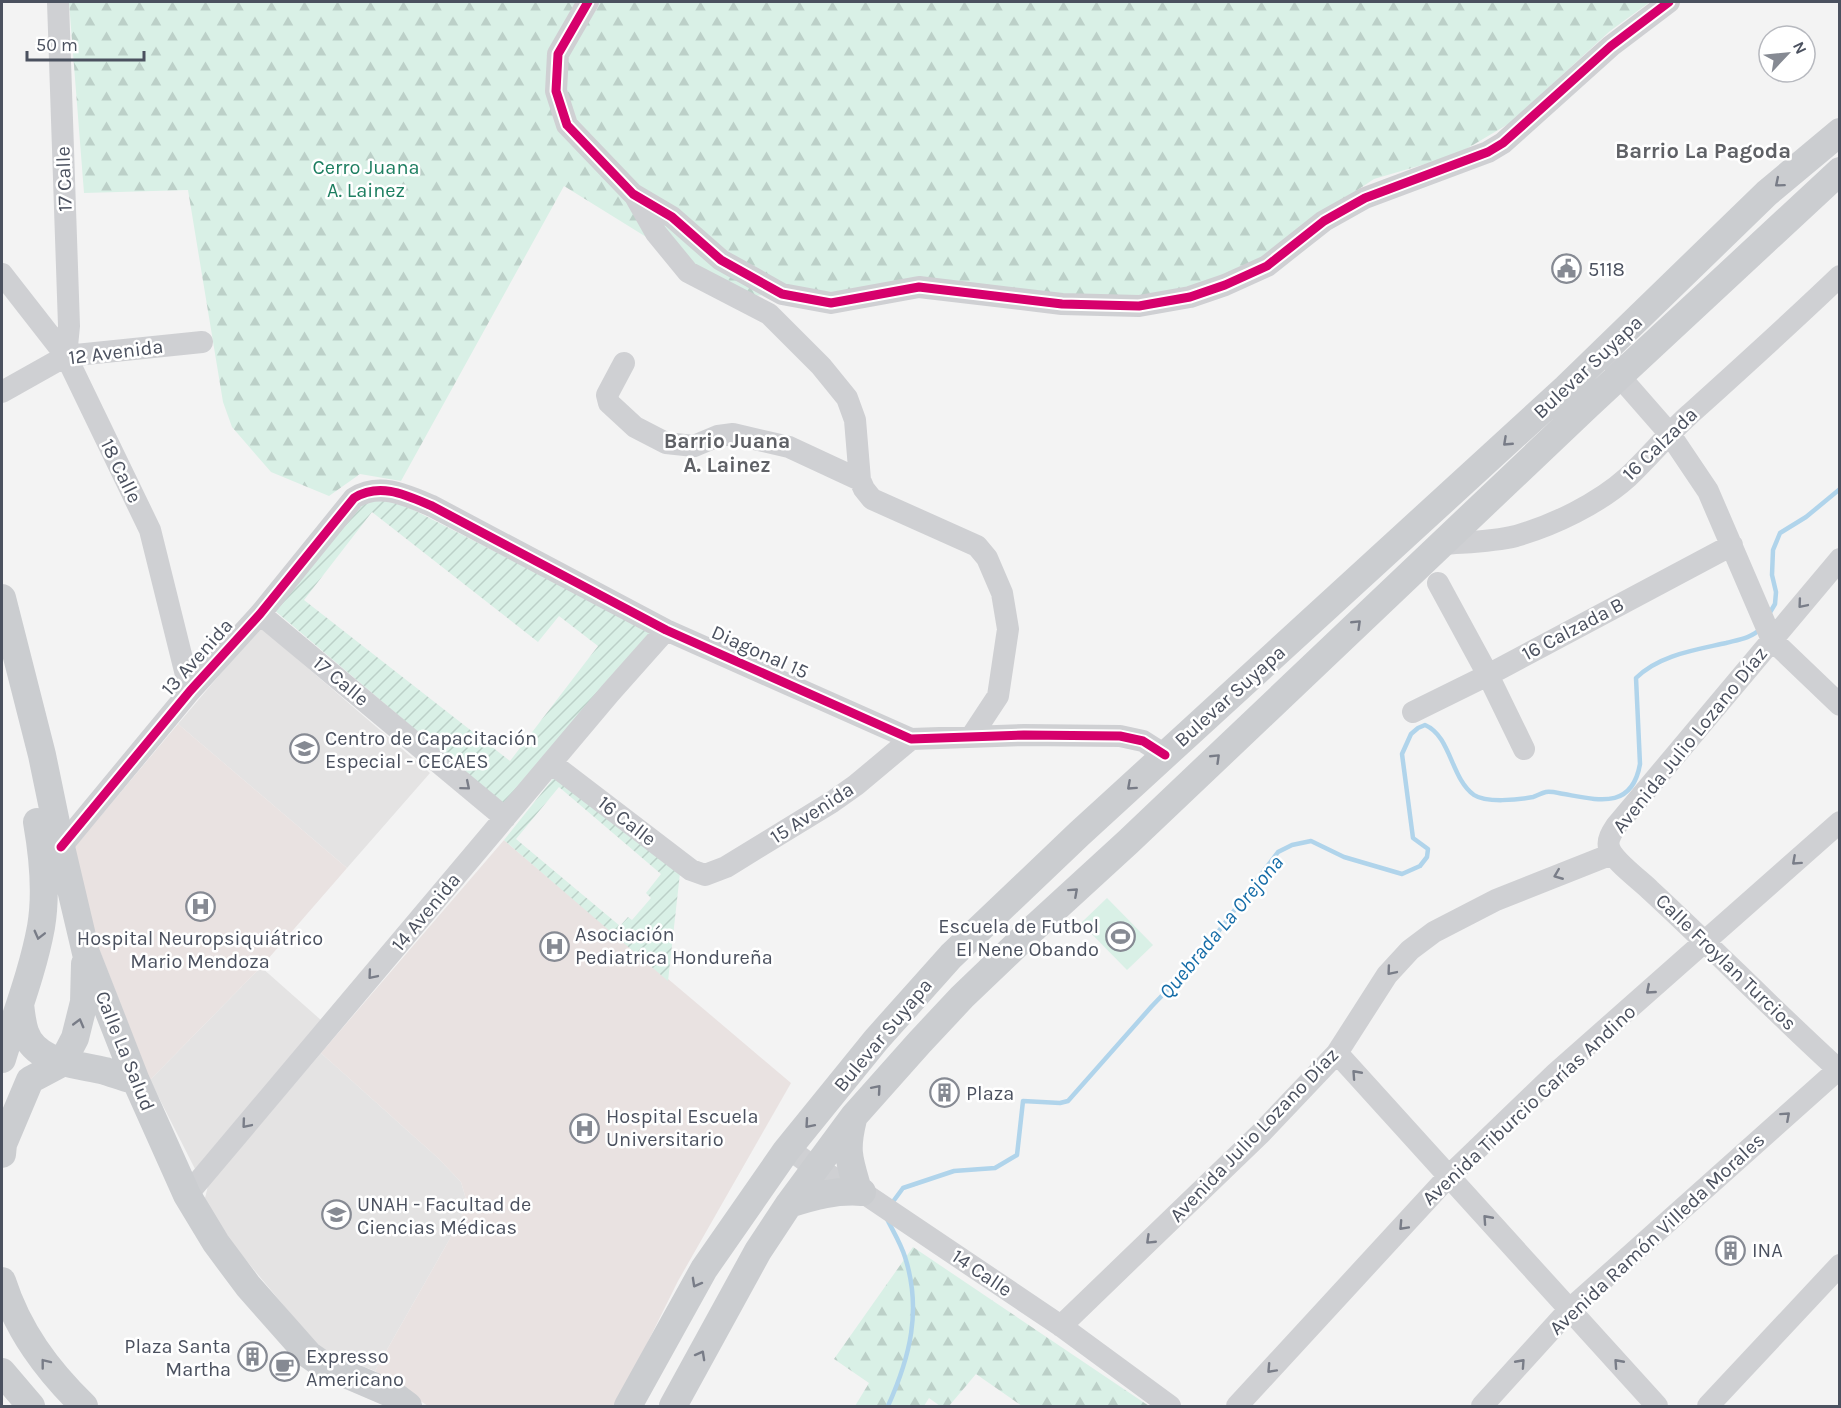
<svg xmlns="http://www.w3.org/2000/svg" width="1841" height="1408" font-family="Karla,sans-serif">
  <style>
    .education { fill: #e4e3e3 }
    .medical { fill: #e9e2e1 }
    .forest { fill: url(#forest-firs) }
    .park { fill: #d9f0e6 }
    .garden { fill: url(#garden-furrows); fill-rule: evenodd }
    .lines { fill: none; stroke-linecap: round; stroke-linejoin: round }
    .stream { stroke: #b0d4eb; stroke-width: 4.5 }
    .minor { stroke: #cfd0d3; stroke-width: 22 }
    .major { stroke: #cbcdd0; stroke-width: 28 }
    .cycleway-casing { stroke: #fff; stroke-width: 13 }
    .cycleway { stroke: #d6006c; stroke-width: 9 }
    .oneway { stroke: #787c87 }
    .oneway2 { stroke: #797d88 }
    .labels { text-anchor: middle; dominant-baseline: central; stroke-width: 5; stroke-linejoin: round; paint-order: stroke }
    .park-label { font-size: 20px; fill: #1d7e60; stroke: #fff }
    .street-label { font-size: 20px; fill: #4b515f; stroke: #fff }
    .poi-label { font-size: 20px; fill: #4b515f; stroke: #fff; text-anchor: start }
    .neighbourhood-label { font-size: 21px; font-weight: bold; fill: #5f6166; stroke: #fff }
    .water-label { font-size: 21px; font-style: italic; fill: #156ca7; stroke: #fff }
    .quarter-label { font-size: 22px; font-weight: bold; fill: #5f6166; stroke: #fff }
  </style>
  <defs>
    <pattern id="forest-firs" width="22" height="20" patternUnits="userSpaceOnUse" patternTransform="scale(1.5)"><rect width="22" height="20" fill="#d9f0e6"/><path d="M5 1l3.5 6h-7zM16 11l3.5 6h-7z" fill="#bcd0c8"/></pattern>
    <pattern id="garden-furrows" width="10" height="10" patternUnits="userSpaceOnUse" patternTransform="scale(1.5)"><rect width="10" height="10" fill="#d9f0e6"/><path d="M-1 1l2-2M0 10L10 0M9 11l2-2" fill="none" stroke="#bcd0c8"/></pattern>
  </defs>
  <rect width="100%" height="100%" fill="#f3f3f3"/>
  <path class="education" d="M 260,627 L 430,773 L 347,868 L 178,724 Z
    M 261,967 L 322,1021 L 195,1169 L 150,1080 Z
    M 321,1053 L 438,1158 L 461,1182 L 466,1199 L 461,1219 L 375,1371 L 320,1349 L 215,1223 L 205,1198 L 208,1186 Z"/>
  <path class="medical" d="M 178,724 L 347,868 L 261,967 L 150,1080 L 98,946 L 73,849 Z
    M 504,840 L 791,1083 L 678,1281 L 616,1406 L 428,1406 L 375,1371 L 461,1219 L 466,1199 L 461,1182 L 438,1158 L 321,1053 Z"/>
  <path class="forest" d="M 69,2 L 1650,2 L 1610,31 L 1510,123 L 1456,155 L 1374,179 L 1323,213 L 1278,248 L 1244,268 L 1195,286 L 1115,300 L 803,291 L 743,297 L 564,186 L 401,481 L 360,474 L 329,496 L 271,472 L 232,427 L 223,402 L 188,190 L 84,193 Z
    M 913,1247 L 1149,1406 L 1022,1406 L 976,1374 L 949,1406 L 940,1406 L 929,1398 L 924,1406 L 855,1406 L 869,1383 L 834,1359 Z"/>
  <path class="park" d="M 1107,898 L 1153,945 L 1127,970 L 1081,923 Z"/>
  <path class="garden" d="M 371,500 L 398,502 L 652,632 L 503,804 L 273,609 L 360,505 ZM 372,512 L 538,642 L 559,616 L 598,646 L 510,761 L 304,600 Z
    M 556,775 L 680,873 L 668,981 L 504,840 ZM 559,787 L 661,874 L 646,893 L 651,898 L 632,920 L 628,917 L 620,926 L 516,839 Z"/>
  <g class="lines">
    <path class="stream" d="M 1769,614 L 1775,604 L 1776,592 L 1772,575 L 1773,550 L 1780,533 L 1806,517 L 1840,489
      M 892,1203 L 903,1188 L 954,1171 L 995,1168 L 1017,1155 L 1023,1101 L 1060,1103 L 1068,1101 L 1152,1006 L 1200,956 L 1278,852 L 1292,845 L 1311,841 L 1344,857 L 1402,874 L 1420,866 L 1427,857 L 1428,849 L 1413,838 L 1402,754 L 1411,734 L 1418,728 L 1425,725 C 1451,736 1451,779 1474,795 C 1486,803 1518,800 1533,797 C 1537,796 1541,793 1546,792 C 1551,791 1558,793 1564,794 C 1598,800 1632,810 1640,764 L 1636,678 C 1659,655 1695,650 1726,643 C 1737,640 1752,638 1760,629
      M 887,1219 C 893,1231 901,1244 905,1257 C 922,1310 910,1357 888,1406"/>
    <path class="minor" d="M 58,2 L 69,326 L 66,356
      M 588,2 L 558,54 L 556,91 L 567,125 L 633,194 L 672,217 L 721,260 L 782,294 L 831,303 L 919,287 L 1062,304 L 1139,306 L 1190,297 L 1225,285 L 1267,266 L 1324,221 L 1365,198 L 1488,152 L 1503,143 L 1611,46 L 1669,2
      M 635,196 L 656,233 L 688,272 L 769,314 L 821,366 L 847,398 L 855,420 L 860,480 L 864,489 L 872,499 L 977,546 L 987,558 L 1002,593 L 1008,629 L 998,696 L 971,737
      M 2,274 L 66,356 L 150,530 L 190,691
      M 624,363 L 607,395 L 609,403 L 635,427 L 666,443 L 694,446 L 718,436 L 733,434 L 789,447 L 860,480
      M 1614,363 L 1620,377 L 1669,433 L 1708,491 L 1772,640 L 1840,705
      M 2,392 L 66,356 L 202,342
      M 1443,544 C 1467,542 1492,542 1516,536 C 1554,525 1598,504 1628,477 C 1649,457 1667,435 1689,415 C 1740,369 1790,324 1840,276
      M 1840,559 L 1616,826 C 1612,832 1607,840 1609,847 C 1612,860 1640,880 1650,890 C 1714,949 1775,1012 1840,1071
      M 1438,583 L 1488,675 L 1524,749
      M 260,614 L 505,818
      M 1413,712 L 1488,675 L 1732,545
      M 551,763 L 691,870 L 705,875 L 726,867 L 832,802 L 856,785 L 911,739
      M 61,847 L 190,691 L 260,614 L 354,498 C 380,482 406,495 432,506 L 666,630 L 911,739 L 1024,735 L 1120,736 L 1143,741 L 1165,755
      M 1337,1053 L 1657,1406
      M 788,1148 L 815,1168 L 862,1192 L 1061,1326 L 1170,1406
      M 187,1195 L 610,693 L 666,630
      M 1061,1326 L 1262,1132 L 1337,1053 L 1387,975 L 1410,950 L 1434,932 L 1496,900 L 1612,854
      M 1237,1406 L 1448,1177 L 1556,1073 L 1840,822
      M 1482,1406 L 1569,1310 L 1840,1068
      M 1708,1406 L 1840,1265"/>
    <path class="major" d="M 2,598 L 42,755 L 61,847 L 86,953 L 136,1081 L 187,1195 L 216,1243 L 248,1286 L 309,1355 L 322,1364 L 392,1394 L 408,1406
      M 20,1004 C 21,1013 22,1023 25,1032 C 36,1064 78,1064 105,1071 C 115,1074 126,1078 136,1081
      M 2,1059 C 15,1017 33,971 41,927 C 47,892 43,856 37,822
      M 853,1119 C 845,1151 849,1159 858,1190
      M 2,1154 L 3,1144 L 30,1080 L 62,1063 L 75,1038 L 84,1002 L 85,964
      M 789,1204 C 814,1196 836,1190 862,1192
      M 2,1281 C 18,1331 47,1370 84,1406
      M 2,1372 L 31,1406
      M 628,1406 L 704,1269 L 786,1151 L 876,1040 L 951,956 L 1079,834 L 1566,388 L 1767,193 L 1840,132
      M 673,1406 L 758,1251 L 789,1204 L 854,1116 L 919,1043 L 962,997 L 1033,929 L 1128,842 L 1587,406 L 1840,171"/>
    <defs>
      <path id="cycleway" d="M 588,2 L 558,54 L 556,91 L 567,125 L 633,194 L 672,217 L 721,260 L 782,294 L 831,303 L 919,287 L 1062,304 L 1139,306 L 1190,297 L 1225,285 L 1267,266 L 1324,221 L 1365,198 L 1488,152 L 1503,143 L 1611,46 L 1669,2
        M 61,847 L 190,691 L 260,614 L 354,498 C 380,482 406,495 432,506 L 666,630 L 911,739 L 1024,735 L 1120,736 L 1143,741 L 1165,755"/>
    </defs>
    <use href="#cycleway" class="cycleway-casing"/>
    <use href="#cycleway" class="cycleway"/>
  </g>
  <defs><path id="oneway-chevron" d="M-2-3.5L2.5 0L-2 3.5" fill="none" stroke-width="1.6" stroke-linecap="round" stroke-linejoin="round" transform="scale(1.5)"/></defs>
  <g class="oneway">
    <use href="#oneway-chevron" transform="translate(1779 183) rotate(140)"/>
    <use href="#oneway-chevron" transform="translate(1507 442) rotate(137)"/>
    <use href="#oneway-chevron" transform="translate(1357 624) rotate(-44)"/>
    <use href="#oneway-chevron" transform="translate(1216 758) rotate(-44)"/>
    <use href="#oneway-chevron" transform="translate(1131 786) rotate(138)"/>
    <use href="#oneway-chevron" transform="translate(1074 892) rotate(-42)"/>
    <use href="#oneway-chevron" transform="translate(39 935) rotate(104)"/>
    <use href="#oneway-chevron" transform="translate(79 1023) rotate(-75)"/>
    <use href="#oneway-chevron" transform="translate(877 1089) rotate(-49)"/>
    <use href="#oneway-chevron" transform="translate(809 1124) rotate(131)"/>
    <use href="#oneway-chevron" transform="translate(696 1283) rotate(119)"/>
    <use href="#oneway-chevron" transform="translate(701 1355) rotate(-61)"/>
    <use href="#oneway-chevron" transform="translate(45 1363) rotate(-128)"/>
  </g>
  <g class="oneway2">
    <use href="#oneway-chevron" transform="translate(1802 604) rotate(130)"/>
    <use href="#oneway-chevron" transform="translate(466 786) rotate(40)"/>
    <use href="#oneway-chevron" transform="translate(1796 861) rotate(138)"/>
    <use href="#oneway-chevron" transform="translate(1558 875) rotate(158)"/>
    <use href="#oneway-chevron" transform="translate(1391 971) rotate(130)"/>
    <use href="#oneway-chevron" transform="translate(372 975) rotate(130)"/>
    <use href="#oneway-chevron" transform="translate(1650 990) rotate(139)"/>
    <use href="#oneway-chevron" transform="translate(1356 1074) rotate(-132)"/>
    <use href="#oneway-chevron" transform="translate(1786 1116) rotate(-42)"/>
    <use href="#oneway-chevron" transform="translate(246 1124) rotate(130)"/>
    <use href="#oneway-chevron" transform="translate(1487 1219) rotate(-132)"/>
    <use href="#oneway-chevron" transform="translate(1403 1226) rotate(133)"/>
    <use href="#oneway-chevron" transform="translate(1150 1240) rotate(136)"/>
    <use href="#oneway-chevron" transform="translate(1521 1363) rotate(-48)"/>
    <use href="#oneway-chevron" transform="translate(1618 1363) rotate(-132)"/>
    <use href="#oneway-chevron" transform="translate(1271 1369) rotate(133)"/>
  </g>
  <defs>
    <symbol id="civic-ring" viewBox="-11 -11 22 22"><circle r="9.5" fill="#fff" stroke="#868a93" stroke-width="1.5"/><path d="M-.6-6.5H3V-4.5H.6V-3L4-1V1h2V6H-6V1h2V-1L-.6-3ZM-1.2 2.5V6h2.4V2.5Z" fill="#868a93"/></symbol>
    <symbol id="university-ring" viewBox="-11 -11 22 22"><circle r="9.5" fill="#fff" stroke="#868a93" stroke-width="1.5"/><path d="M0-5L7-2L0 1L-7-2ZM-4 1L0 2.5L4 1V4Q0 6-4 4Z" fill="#868a93"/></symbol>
    <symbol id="hospital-ring" viewBox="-11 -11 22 22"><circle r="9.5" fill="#fff" stroke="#868a93" stroke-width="1.5"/><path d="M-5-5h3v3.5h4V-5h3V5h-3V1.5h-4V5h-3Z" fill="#868a93"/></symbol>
    <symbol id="stadium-ring" viewBox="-11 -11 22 22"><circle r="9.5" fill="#fff" stroke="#868a93" stroke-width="1.5"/><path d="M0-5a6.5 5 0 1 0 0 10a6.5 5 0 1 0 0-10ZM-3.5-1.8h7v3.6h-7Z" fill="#868a93"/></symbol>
    <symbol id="building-ring" viewBox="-11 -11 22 22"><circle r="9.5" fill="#fff" stroke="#868a93" stroke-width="1.5"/><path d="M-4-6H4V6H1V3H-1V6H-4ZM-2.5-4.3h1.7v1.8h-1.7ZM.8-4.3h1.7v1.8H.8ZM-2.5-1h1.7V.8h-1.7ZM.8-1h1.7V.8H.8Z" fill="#868a93"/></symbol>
    <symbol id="cafe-ring" viewBox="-11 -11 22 22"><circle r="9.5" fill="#fff" stroke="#868a93" stroke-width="1.5"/><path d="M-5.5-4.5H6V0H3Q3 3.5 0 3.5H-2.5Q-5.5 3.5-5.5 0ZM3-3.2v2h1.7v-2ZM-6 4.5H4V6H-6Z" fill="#868a93"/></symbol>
  </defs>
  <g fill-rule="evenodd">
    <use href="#civic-ring" x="1550" y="252" width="33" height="33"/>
    <use href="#university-ring" x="288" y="732" width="33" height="33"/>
    <use href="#hospital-ring" x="184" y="890" width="33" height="33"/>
    <use href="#stadium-ring" x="1104" y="920" width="33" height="33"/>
    <use href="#hospital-ring" x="538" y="930" width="33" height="33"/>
    <use href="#building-ring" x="928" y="1076" width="33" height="33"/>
    <use href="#hospital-ring" x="568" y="1112" width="33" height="33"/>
    <use href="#university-ring" x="320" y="1198" width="33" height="33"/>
    <use href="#building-ring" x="1714" y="1234" width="33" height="33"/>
    <use href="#building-ring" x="236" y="1340" width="33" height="33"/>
    <use href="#cafe-ring" x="268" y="1350" width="33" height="33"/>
  </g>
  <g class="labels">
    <g class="park-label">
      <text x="366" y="167">Cerro Juana<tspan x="366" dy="23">A. Lainez</tspan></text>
    </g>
    <g class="street-label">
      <text transform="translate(64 179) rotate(-92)">17 Calle</text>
      <text transform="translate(116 352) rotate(-7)">12 Avenida</text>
      <text transform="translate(1588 367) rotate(-43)">Bulevar Suyapa</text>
      <text transform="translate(1660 444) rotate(-44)">16 Calzada</text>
      <text transform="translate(121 471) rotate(64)">18 Calle</text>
      <text transform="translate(1573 629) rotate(-28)">16 Calzada B</text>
      <text transform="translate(760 652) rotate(24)">Diagonal 15</text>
      <text transform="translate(197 657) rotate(-48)">13 Avenida</text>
      <text transform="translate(341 681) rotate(40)">17 Calle</text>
      <text transform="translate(1230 696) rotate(-42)">Bulevar Suyapa</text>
      <text transform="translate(1690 740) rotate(-51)">Avenida Julio Lozano Díaz</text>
      <text transform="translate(812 813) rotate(-33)">15 Avenida</text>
      <text transform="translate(627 821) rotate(38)">16 Calle</text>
      <text transform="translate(426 912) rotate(-50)">14 Avenida</text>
      <text transform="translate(1726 962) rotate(44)">Calle Froylan Turcios</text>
      <text transform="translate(883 1035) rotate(-50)">Bulevar Suyapa</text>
      <text transform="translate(125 1051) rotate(68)">Calle La Salud</text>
      <text transform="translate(1529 1105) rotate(-43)">Avenida Tiburcio Carías Andino</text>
      <text transform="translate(1254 1135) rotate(-46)">Avenida Julio Lozano Díaz</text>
      <text transform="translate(1657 1234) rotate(-43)">Avenida Ramón Villeda Morales</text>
      <text transform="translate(982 1273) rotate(34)">14 Calle</text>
    </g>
    <g class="poi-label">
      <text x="1588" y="269">5118</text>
      <text x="325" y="738">Centro de Capacitación<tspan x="325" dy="23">Especial - CECAES</tspan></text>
      <text x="1099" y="926" text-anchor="end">Escuela de Futbol<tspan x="1099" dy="23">El Nene Obando</tspan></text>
      <text x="575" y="934">Asociación<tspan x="575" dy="23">Pediatrica Hondureña</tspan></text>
      <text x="200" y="938" text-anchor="middle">Hospital Neuropsiquiátrico<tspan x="200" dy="23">Mario Mendoza</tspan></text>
      <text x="966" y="1093">Plaza</text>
      <text x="606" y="1116">Hospital Escuela<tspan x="606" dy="23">Universitario</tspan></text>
      <text x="357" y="1204">UNAH - Facultad de<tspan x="357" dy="23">Ciencias Médicas</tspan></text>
      <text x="1752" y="1250">INA</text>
      <text x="231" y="1346" text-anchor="end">Plaza Santa<tspan x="231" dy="23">Martha</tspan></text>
      <text x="306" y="1356">Expresso<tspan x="306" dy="23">Americano</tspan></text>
    </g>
    <g class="neighbourhood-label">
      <text x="727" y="441">Barrio Juana<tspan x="727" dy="24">A. Lainez</tspan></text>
    </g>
    <g class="water-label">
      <text transform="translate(1221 927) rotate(-50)">Quebrada La Orejona</text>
    </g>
    <g class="quarter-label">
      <text x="1703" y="151">Barrio La Pagoda</text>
    </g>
  </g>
  <rect width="1841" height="1408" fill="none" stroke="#4b515f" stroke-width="6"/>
  <g transform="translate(1787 54) rotate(64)"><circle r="28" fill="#ffffff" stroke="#b7b9bf" stroke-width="1.5"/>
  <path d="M0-4.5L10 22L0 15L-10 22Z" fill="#868a93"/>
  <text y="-9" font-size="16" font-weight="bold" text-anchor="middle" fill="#4b515f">N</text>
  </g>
  <path d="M27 51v9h117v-9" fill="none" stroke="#4b515f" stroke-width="3"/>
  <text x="36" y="51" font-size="18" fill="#4b515f" stroke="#ffffff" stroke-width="4.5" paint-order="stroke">50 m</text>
</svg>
